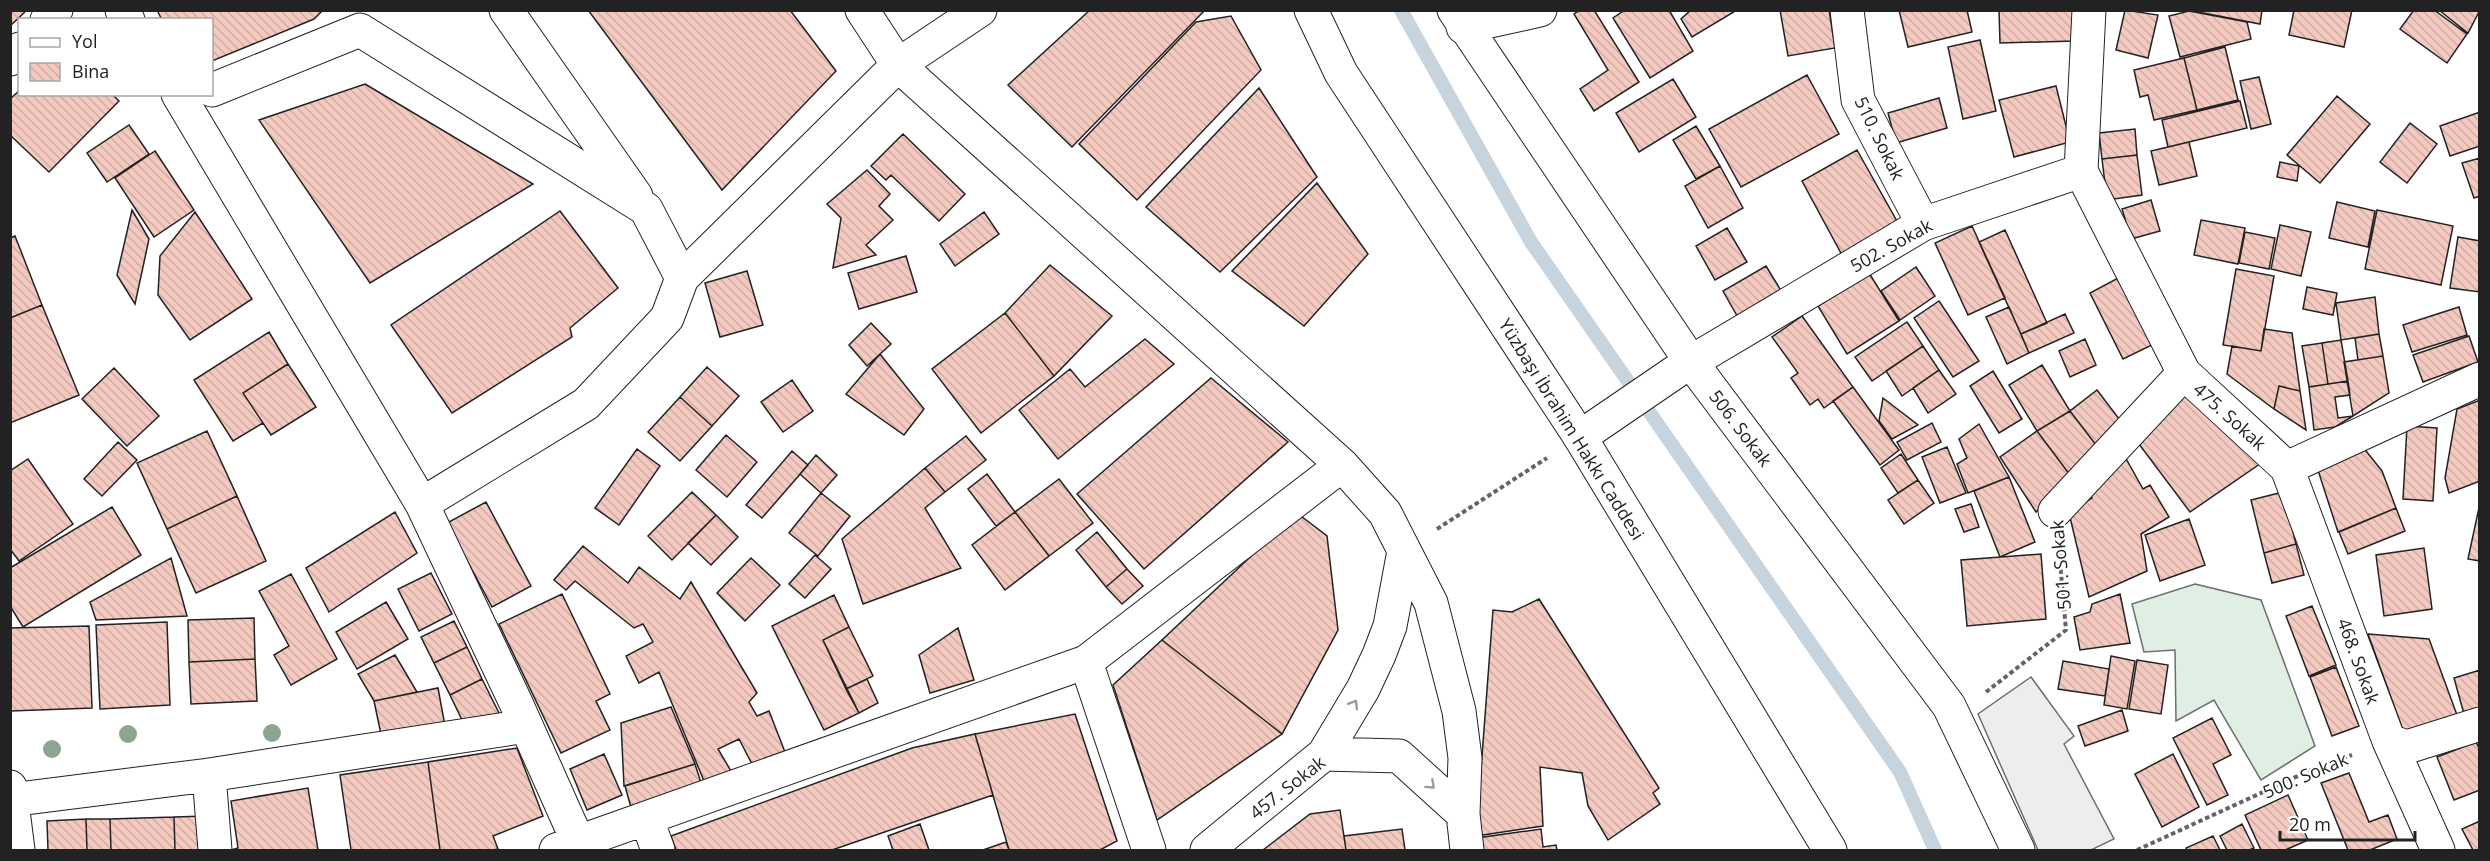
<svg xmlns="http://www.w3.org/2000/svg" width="2490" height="861" font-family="'Open Sans',sans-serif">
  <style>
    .grass { fill: #e0efe3; stroke: #6f6f6f; stroke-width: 1.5 }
    .parking { fill: #ededed; stroke: #6f6f6f; stroke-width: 1.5 }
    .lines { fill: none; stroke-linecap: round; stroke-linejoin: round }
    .stream { stroke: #c7d3dd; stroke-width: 14 }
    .building { fill: url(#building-back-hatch); stroke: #222; stroke-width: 1.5 }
    .minor-casing { stroke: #222; stroke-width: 35 }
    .major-casing { stroke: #222; stroke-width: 35 }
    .path { stroke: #646464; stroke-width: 4; stroke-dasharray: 4.5 3; stroke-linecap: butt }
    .minor { stroke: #fff; stroke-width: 33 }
    .major { stroke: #fff; stroke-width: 33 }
    .tree { fill: #8da692 }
    .oneway { stroke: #9c9c9c }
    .labels { text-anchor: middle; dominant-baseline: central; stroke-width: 4.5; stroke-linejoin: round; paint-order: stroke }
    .street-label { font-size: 18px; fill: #222; stroke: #fff }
  </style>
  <defs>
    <pattern id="building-back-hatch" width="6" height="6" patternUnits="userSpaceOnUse" patternTransform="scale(1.5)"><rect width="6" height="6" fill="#f3c9c0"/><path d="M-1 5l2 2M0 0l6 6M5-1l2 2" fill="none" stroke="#d0aca5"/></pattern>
  </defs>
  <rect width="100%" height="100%" fill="#fff"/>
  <path class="grass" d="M 2195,584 L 2261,600 L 2315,746 L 2261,780 L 2214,700 L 2176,721 L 2175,650 L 2144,652 L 2132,604 Z"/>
  <path class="parking" d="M 2031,677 L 2074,736 L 2064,744 L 2114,839 L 2091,850 L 2038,850 L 1978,714 Z"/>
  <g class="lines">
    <path class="stream" d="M 1401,10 L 1531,242 L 1900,772 L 1935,850"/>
  </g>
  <path class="building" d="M 10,10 L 27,10 L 10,26 Z
    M 157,10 L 323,10 L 314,19 L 212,61 L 212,20 L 162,20 Z
    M 588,10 L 790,10 L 836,71 L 722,190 Z
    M 1090,10 L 1205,10 L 1072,147 L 1008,85 Z
    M 1580,10 L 1594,10 L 1639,82 L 1594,111 L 1580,89 L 1608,70 L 1574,14 Z
    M 1625,10 L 1669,10 L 1693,51 L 1650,78 L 1613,18 Z
    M 1691,10 L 1737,10 L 1692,37 L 1681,19 Z
    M 1780,10 L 1829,10 L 1835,48 L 1788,56 Z
    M 1899,10 L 1967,10 L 1972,32 L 1908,47 Z
    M 1999,10 L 2073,10 L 2074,41 L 2000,43 Z
    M 2125,10 L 2158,15 L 2148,58 L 2116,50 Z
    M 2188,10 L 2262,10 L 2260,24 Z
    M 2294,10 L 2352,10 L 2344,47 L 2289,35 Z
    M 2414,10 L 2434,10 L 2467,34 L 2447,63 L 2400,29 Z
    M 2480,10 L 2468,33 L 2440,11 L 2440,10 Z
    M 2189,11 L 2247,22 L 2251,39 L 2180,57 L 2169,16 Z
    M 1231,16 L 1261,70 L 1137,200 L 1079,144 L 1196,22 Z
    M 1980,40 L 1996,111 L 1963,119 L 1948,47 Z
    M 2225,47 L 2238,100 L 2197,110 L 2184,58 Z
    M 2184,58 L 2197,110 L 2154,120 L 2148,95 L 2140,97 L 2134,70 Z
    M 1807,75 L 1839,134 L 1741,187 L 1709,129 Z
    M 2259,77 L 2271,124 L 2251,129 L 2240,81 Z
    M 1673,79 L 1696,117 L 1639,152 L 1616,113 Z
    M 365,84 L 533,184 L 370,283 L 259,120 Z
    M 2056,86 L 2070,142 L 2014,157 L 1999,100 Z
    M 1259,88 L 1317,177 L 1220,272 L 1146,207 Z
    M 20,90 L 20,94 L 112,94 L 119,101 L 49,172 L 10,135 L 10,99 Z
    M 2337,96 L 2370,124 L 2320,183 L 2287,155 Z
    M 1939,98 L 1947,128 L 1896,143 L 1888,113 Z
    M 2240,101 L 2247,128 L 2168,147 L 2162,120 Z
    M 2480,112 L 2480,146 L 2450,156 L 2440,126 Z
    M 2410,123 L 2437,144 L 2407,183 L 2380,162 Z
    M 129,125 L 149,154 L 107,182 L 87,153 Z
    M 1696,126 L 1720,166 L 1696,179 L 1673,140 Z
    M 2135,129 L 2137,155 L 2102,159 L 2099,133 Z
    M 903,134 L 965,194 L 939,221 L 891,175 L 886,180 L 871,166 Z
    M 2189,142 L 2197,176 L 2159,185 L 2151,151 Z
    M 1857,150 L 1898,223 L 1842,255 L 1802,181 Z
    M 155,151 L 194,210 L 154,237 L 115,178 Z
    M 2137,155 L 2142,195 L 2107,200 L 2102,159 Z
    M 2480,158 L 2480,196 L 2474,198 L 2462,163 Z
    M 2280,162 L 2299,166 L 2297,181 L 2277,177 Z
    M 1720,166 L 1743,208 L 1708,228 L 1685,186 Z
    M 867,170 L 890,194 L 879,206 L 893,220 L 866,245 L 876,255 L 833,268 L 841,218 L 827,204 Z
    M 1317,183 L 1368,254 L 1304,326 L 1232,271 Z
    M 2151,200 L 2160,231 L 2131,239 L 2122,209 Z
    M 2337,202 L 2375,211 L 2368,247 L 2329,238 Z
    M 132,210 L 149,239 L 135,304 L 117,275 Z
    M 2377,210 L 2453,226 L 2441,285 L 2365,269 Z
    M 560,211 L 618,288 L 570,328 L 572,337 L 452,413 L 391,325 Z
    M 195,212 L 252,299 L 190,340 L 158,295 L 160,256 Z
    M 984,212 L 999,234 L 955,266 L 940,244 Z
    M 2201,220 L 2245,228 L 2238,264 L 2194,255 Z
    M 2280,225 L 2311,232 L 2301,276 L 2271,269 Z
    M 1972,226 L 2005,298 L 1968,315 L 1935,243 Z
    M 1727,228 L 1747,262 L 1715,280 L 1696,246 Z
    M 2005,230 L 2047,323 L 2021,334 L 1979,242 Z
    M 2245,232 L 2275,238 L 2269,269 L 2239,263 Z
    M 15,236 L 42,305 L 10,318 L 10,238 Z
    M 2458,237 L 2480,241 L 2480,292 L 2450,288 Z
    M 906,256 L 917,292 L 859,309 L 848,273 Z
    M 1050,265 L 1112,316 L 1054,376 L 1005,313 Z
    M 1766,266 L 1783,294 L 1740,321 L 1723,291 Z
    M 1916,267 L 1935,296 L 1900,320 L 1881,291 Z
    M 2236,269 L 2274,276 L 2261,351 L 2223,345 Z
    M 747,271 L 763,325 L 720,337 L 705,283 Z
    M 1869,273 L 1899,321 L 1847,354 L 1818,306 Z
    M 2120,277 L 2154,344 L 2123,359 L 2090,293 Z
    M 2307,287 L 2337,293 L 2333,315 L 2303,309 Z
    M 2375,297 L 2379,334 L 2341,340 L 2336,303 Z
    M 1939,301 L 1979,361 L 1953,377 L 1914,318 Z
    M 42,305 L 79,395 L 10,423 L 10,318 Z
    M 2009,307 L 2029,353 L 2007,364 L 1986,317 Z
    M 2459,307 L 2467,335 L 2412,352 L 2403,325 Z
    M 1005,313 L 1054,376 L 981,433 L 932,369 Z
    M 2065,314 L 2074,333 L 2029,353 L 2021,334 Z
    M 1802,316 L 1853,387 L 1824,408 L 1818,399 L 1810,405 L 1791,378 L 1798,373 L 1772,337 Z
    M 1907,322 L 1923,346 L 1872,381 L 1855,357 Z
    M 871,323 L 891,344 L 867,366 L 849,345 Z
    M 2264,329 L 2292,333 L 2300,391 L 2279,386 L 2274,409 L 2227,374 L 2232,346 L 2261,351 Z
    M 269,332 L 288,364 L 243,393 L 263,423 L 233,441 L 194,380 Z
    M 2379,334 L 2383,356 L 2358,360 L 2355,338 Z
    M 2469,336 L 2478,362 L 2423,382 L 2413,355 Z
    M 1145,339 L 1174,364 L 1058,459 L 1019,410 L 1070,369 L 1085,387 Z
    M 2085,339 L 2096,365 L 2070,377 L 2059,351 Z
    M 2341,340 L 2348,381 L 2328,384 L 2322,343 Z
    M 2322,343 L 2328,384 L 2309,387 L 2302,346 Z
    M 1923,346 L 1939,370 L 1902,396 L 1886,371 Z
    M 880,354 L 924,409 L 904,435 L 846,394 Z
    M 2383,356 L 2389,393 L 2353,416 L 2344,362 Z
    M 288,364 L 316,407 L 271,435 L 243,393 Z
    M 2042,365 L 2070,411 L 2037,431 L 2009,385 Z
    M 707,367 L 739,396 L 712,426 L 680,397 Z
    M 114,368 L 159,416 L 127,446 L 82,399 Z
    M 1939,370 L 1956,394 L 1928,413 L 1913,388 Z
    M 1993,371 L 2022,419 L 1999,433 L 1970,386 Z
    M 1211,378 L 1288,442 L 1144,569 L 1077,494 Z
    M 792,380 L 813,411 L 783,432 L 761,402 Z
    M 2348,381 L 2350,395 L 2335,397 L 2338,418 L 2353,416 L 2335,427 L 2314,430 L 2309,387 Z
    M 2279,386 L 2300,391 L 2306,430 L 2274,409 Z
    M 1853,387 L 1899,450 L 1880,465 L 1833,401 Z
    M 2185,388 L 2270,457 L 2190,512 L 2136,440 Z
    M 2097,390 L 2123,424 L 2096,445 L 2070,411 Z
    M 680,397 L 712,426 L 680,461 L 648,432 Z
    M 1883,398 L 1918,425 L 1892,439 L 1879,421 Z
    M 2480,400 L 2480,481 L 2449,493 L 2445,478 L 2457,409 Z
    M 2070,411 L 2096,445 L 2070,475 L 2037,431 Z
    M 1932,423 L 1941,442 L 1907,460 L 1897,442 Z
    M 1979,424 L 2009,477 L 1968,493 L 1957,464 L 1967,458 L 1959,439 Z
    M 2407,426 L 2437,428 L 2433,501 L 2403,499 Z
    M 207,431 L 237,496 L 167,529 L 137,463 Z
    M 2037,431 L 2070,475 L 2036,512 L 2000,457 Z
    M 726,435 L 757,462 L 727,497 L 696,470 Z
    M 966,436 L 986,460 L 945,492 L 925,468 Z
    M 2358,441 L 2382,471 L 2396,508 L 2338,532 L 2315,461 Z
    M 118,442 L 137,460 L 102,496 L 84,479 Z
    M 1947,447 L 1966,493 L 1940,503 L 1922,457 Z
    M 637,449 L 660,466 L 619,525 L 595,508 Z
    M 792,451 L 808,465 L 762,518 L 746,505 Z
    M 1901,454 L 1918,480 L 1898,493 L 1881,468 Z
    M 816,455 L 837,475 L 821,493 L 800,474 Z
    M 2124,455 L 2143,489 L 2150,485 L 2169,517 L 2141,534 L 2147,571 L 2089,597 L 2069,513 L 2092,498 L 2086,484 Z
    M 28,459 L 73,524 L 19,561 L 10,549 L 10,471 Z
    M 925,468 L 945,492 L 925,508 L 961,568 L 863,604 L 842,539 Z
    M 987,474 L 1015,512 L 996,526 L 968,489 Z
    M 2009,477 L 2035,542 L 2000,557 L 1974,491 Z
    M 1059,479 L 1093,523 L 1049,556 L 1015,512 Z
    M 1918,480 L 1934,503 L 1904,524 L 1888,500 Z
    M 692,492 L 716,515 L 672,560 L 648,536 Z
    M 2283,492 L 2296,544 L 2264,553 L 2251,500 Z
    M 821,493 L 850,516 L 818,556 L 789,533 Z
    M 237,496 L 266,561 L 196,593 L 167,529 Z
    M 486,502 L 531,586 L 492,607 L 447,523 Z
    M 2480,503 L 2480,561 L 2468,559 Z
    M 1971,504 L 1979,527 L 1964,532 L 1955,509 Z
    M 112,507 L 141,555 L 23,627 L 10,606 L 10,568 Z
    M 2396,508 L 2405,531 L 2348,554 L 2339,532 Z
    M 395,512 L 417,553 L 329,612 L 306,568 Z
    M 1015,512 L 1049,556 L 1005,590 L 972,545 Z
    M 1297,513 L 1327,536 L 1338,630 L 1282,734 L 1162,640 Z
    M 716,515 L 738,537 L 711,565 L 688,543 Z
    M 2189,519 L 2205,565 L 2160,581 L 2145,535 Z
    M 1097,532 L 1127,569 L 1106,587 L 1076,550 Z
    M 2296,544 L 2304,575 L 2272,583 L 2264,553 Z
    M 583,546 L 628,583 L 639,567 L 680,599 L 691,582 L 757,693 L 749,702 L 757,716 L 769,711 L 785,752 L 752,764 L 739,739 L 718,749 L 731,771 L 704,781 L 659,672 L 639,683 L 626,656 L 653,642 L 643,624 L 634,628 L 575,581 L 566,590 L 554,580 Z
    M 2424,548 L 2432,609 L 2384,616 L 2376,555 Z
    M 2041,554 L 2046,619 L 1967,626 L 1961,560 Z
    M 815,555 L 831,569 L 805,598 L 789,584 Z
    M 171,558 L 187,616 L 96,620 L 90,602 Z
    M 751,558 L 780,585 L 745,621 L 717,593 Z
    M 1127,569 L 1143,586 L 1122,604 L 1106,587 Z
    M 431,573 L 452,614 L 419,631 L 398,589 Z
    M 291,574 L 337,659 L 291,685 L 274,655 L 289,646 L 259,591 Z
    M 562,594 L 610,694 L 596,701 L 610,730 L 561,753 L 499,624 Z
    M 2120,594 L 2130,643 L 2080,650 L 2074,617 L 2090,612 L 2092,604 Z
    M 834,595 L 849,627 L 823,640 L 859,713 L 824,730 L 772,626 Z
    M 1539,599 L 1659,788 L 1653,793 L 1660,804 L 1608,840 L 1588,806 L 1582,773 L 1540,767 L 1543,826 L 1476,836 L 1493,610 L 1512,612 Z
    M 386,602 L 408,639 L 357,669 L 336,632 Z
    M 2312,606 L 2336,665 L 2309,676 L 2286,616 Z
    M 254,618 L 255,659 L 189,662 L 188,620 Z
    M 454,621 L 467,647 L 434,663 L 421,637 Z
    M 167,622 L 170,705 L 100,709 L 96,625 Z
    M 89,626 L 92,708 L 11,711 L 10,628 Z
    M 849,627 L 873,676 L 846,689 L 823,640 Z
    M 958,628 L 974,680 L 930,693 L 919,655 Z
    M 2368,634 L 2429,639 L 2457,715 L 2404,733 Z
    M 1162,640 L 1282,734 L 1157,820 L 1113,685 Z
    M 467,647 L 482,679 L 450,695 L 434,663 Z
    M 395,655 L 417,692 L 374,701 L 358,674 Z
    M 2111,656 L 2135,661 L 2127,709 L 2104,705 Z
    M 255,659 L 257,701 L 191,704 L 189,662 Z
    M 2137,660 L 2168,665 L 2161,714 L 2129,709 Z
    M 2063,661 L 2109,669 L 2105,696 L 2058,689 Z
    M 2336,667 L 2359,726 L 2332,736 L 2310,677 Z
    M 2480,670 L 2480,710 L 2464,714 L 2454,678 Z
    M 482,679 L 502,719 L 464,724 L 450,695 Z
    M 867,679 L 878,703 L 859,713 L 846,689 Z
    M 438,688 L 445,726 L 382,739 L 374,701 Z
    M 671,707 L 695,764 L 624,786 L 621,723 Z
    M 2122,710 L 2128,731 L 2085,746 L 2078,726 Z
    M 1075,714 L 1117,841 L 1100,850 L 1009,850 L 975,734 Z
    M 2212,718 L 2231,755 L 2213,764 L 2228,795 L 2207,805 L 2173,738 Z
    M 975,734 L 993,795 L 832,850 L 676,850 L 671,836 L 912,748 Z
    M 2476,742 L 2480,750 L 2480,790 L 2454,800 L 2437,757 Z
    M 517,748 L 543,816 L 493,836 L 498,849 L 493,850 L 440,850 L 428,762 Z
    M 604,754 L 622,795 L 587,810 L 570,769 Z
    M 2173,754 L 2199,807 L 2162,827 L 2135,774 Z
    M 428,762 L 440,850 L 351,850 L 340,775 Z
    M 695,764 L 703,789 L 632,811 L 625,786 Z
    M 2349,773 L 2369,822 L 2388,815 L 2397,839 L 2370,850 L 2348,850 L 2321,783 Z
    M 308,788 L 318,850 L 231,850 L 238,848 L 231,801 Z
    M 2288,795 L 2308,840 L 2285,850 L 2261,850 L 2245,815 Z
    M 1340,810 L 1346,850 L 1263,850 L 1310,814 Z
    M 206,816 L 207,850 L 175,850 L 174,817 Z
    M 174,817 L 175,850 L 111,850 L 110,819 Z
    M 86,819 L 87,850 L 48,850 L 47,821 Z
    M 86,819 L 110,819 L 111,850 L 87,850 Z
    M 2480,821 L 2480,850 L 2473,850 L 2462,829 Z
    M 920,824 L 929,850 L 893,850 L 888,836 Z
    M 2242,824 L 2254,848 L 2249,850 L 2227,850 L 2220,836 Z
    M 1402,829 L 1405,850 L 1346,850 L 1344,836 Z
    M 1541,829 L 1543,847 L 1556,845 L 1557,850 L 1479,850 L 1477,838 Z
    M 2213,836 L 2220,850 L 2187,850 L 2186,848 Z
    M 1006,842 L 1009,850 L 983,850 Z"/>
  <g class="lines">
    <defs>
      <path id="minor" d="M 122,10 L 128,20
        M 506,10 L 636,196
        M 862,10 L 898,65 L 1342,465 L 1385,513 L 1431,603 L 1459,711 L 1465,758 L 1463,814 L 1467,850
        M 1454,10 L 1691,362 L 1949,706 L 2018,850
        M 1847,10 L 1858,100 L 1923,224
        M 2089,10 L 2081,171 L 2184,373 L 2287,468 L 2389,741 L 2438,850
        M 47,20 L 56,10
        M 1463,27 L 1540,10
        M 10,59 L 20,49
        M 212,90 L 360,30 L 646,209 L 682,278
        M 178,94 L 422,504 L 516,703 L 579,844
        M 1580,437 L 1681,368 L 1923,224 L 2081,171
        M 2287,468 L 2480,379
        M 422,504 L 586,404 L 667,318 L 682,278 L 898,65 L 980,10
        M 2055,511 L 2184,373
        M 1086,662 L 1149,850
        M 2389,741 L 2407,747 L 2480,724
        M 1324,754 L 1399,756 L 1463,814
        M 209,775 L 215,850
        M 10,787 L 18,850
        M 10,800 L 209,775 L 526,726
        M 647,820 L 658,850
        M 556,850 L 1086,662 L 1342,465
        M 1207,850 L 1324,754 L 1363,689 L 1379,655 L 1390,626 L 1404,551"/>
      <path id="major" d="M 1311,10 L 1341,73 L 1580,437 L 1830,850"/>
    </defs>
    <use href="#minor" class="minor-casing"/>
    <use href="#major" class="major-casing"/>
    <path class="path" d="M 1437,529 L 1547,458
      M 1986,692 L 2066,630 L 2059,550
      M 2137,850 L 2311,770 L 2352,755"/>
    <use href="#minor" class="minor"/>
    <use href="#major" class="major"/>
  </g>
  <g class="tree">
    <circle cx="272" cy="733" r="9"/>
    <circle cx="128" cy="734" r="9"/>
    <circle cx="52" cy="749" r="9"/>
  </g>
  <defs><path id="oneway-chevron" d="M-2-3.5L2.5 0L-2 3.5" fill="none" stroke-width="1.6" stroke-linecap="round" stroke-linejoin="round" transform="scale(1.5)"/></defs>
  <g class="oneway">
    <use href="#oneway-chevron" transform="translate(1354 704) rotate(-59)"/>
    <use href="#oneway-chevron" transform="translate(1431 785) rotate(42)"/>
  </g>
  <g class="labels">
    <g class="street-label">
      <text transform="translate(1880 138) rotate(64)">510. Sokak</text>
      <text transform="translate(1891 245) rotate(-29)">502. Sokak</text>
      <text transform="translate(2230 416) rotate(42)">475. Sokak</text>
      <text transform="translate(1741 428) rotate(53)">506. Sokak</text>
      <text transform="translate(1572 429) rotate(58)">Yüzbaşı İbrahim Hakkı Caddesi</text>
      <text transform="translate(2060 565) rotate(-95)">501. Sokak</text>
      <text transform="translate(2359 661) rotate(70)">468. Sokak</text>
      <text transform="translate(2305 775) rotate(-23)">500. Sokak</text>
      <text transform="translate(1287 787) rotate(-38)">457. Sokak</text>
    </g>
  </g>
  <rect width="2490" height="861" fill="none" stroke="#222222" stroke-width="24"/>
  <rect x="18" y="18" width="195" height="78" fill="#ffffff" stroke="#a7a7a7" stroke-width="1.5"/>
  <rect x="30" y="38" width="30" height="9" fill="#ffffff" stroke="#a7a7a7" stroke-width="1.5"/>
  <text x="72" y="48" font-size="18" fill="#222222">Yol</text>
  <rect x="30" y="63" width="30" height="18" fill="url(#building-back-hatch)" stroke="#a7a7a7" stroke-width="1.5"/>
  <text x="72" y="78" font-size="18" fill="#222222">Bina</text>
  <path d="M2280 831v9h135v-9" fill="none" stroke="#222222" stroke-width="3"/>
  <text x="2289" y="831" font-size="18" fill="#222222" stroke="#ffffff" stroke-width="4.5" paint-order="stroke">20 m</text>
</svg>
